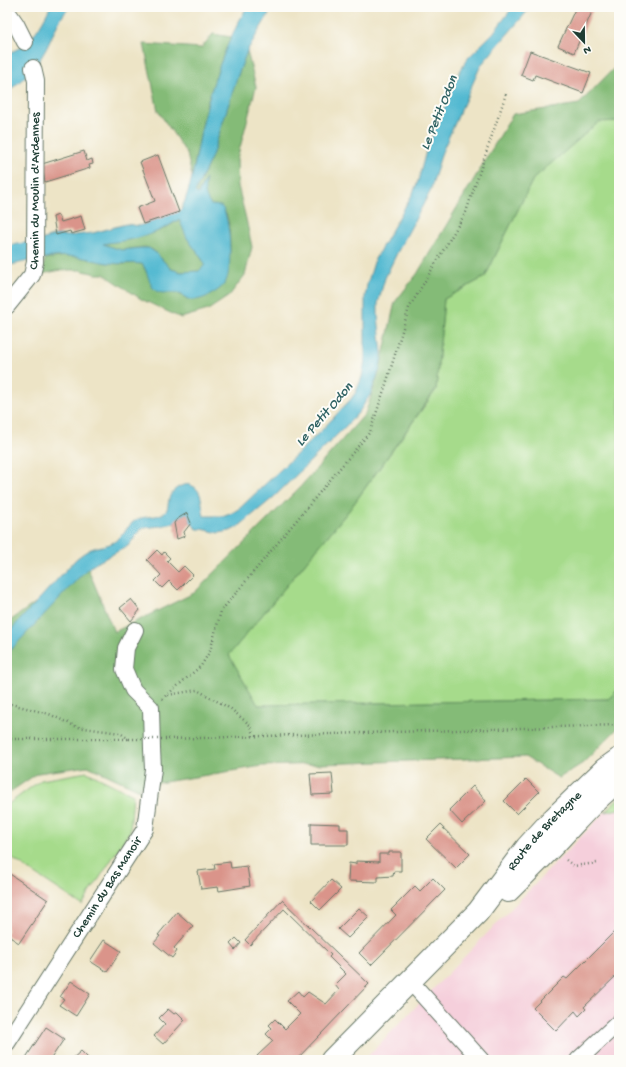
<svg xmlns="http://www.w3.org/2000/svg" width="626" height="1067" font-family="'Gochi Hand',sans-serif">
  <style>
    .built { fill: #f5cfdb }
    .green { fill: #a6db8b; stroke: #628c60 }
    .forest { fill: #84bb77; stroke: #527c56 }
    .water { fill: #53b9d1; stroke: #397b82; fill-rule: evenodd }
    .building { fill: #da948a }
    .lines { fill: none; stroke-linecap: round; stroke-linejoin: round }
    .street-casing { stroke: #677767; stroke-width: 18 }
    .secondary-casing { stroke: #677767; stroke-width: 24 }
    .path { stroke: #677767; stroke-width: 2.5; stroke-dasharray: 1 3; stroke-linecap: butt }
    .street { stroke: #fff; stroke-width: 16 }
    .secondary { stroke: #fff; stroke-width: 22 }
    .path-bridge { stroke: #677767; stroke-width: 2.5; stroke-dasharray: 1 3; stroke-linecap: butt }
    .labels { text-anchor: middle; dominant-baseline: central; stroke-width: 4; stroke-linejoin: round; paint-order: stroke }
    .street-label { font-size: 13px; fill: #1f3d34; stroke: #fdfcf7 }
    .water-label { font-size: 14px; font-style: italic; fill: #2f6263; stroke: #fdfcf7 }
  </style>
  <rect width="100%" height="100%" fill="#fdfcf7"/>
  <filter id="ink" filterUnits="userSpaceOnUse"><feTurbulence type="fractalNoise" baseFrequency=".025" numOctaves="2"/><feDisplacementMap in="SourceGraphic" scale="8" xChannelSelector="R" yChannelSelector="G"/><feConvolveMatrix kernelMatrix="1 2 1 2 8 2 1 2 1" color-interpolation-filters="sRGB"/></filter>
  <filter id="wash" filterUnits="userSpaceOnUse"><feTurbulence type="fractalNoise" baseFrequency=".012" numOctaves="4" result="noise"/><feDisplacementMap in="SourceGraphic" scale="16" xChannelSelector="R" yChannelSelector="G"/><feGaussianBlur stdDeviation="0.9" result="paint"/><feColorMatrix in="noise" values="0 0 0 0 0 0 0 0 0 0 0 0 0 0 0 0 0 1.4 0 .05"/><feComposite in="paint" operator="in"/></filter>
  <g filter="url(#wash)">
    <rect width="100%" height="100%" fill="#ede4c6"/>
    <path class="built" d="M 619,809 L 619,1050 L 608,1060 L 364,1060 L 605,812 Z"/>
    <path class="green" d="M 599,121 L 619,121 L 619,689 L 608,699 L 258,705 L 229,655 L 350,509 L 436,390 L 444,299 L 485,277 L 533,179 Z
      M 87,772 L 133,795 L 130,831 L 82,905 L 7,855 L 7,805 L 41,780 Z
      M 619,797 L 619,809 L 605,812 Z"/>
    <path class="forest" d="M 213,34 L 231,37 L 220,64 L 206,106 L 192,177 L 187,154 L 158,111 L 144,44 L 201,48 Z
      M 247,51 L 256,87 L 237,159 L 238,186 L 246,219 L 252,247 L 245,275 L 229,296 L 208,310 L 181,318 L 141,299 L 104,274 L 96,274 L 80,270 L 61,270 L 42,274 L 45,259 L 67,256 L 76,256 L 107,263 L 124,264 L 135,263 L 142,264 L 146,271 L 154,288 L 158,292 L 177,293 L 188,299 L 230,251 C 229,235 233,204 211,205 C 204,197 203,190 205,180 L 197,194 L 195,193 L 212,156 L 238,75 Z
      M 619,63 L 619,121 L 599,122 L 533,179 L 485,277 L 444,299 L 436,389 L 350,509 L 229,655 L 258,705 L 608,699 L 619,689 L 619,727 L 583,763 L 559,778 L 525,757 L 262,766 L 140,786 L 140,790 L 88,766 L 38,773 L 7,794 L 7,623 L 87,566 L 114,632 L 194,593 L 301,486 L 365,414 L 380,369 L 395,302 L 417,274 L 513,114 L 579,104 Z
      M 180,219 L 187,238 L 204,262 L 204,266 L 199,271 L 181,272 L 171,269 L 153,250 L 145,247 L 121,250 L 102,244 C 132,238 153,238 180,219 Z"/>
    <path class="water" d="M 50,7 L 70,7 C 55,22 53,39 42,56 C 34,70 19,82 7,93 L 7,56 C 12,50 20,49 25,44 C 36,34 44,20 50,7 Z
      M 247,7 L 273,7 L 247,51 L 238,75 L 212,156 L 195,192 L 198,194 L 206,178 C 204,188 204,197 211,205 L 221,206 C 231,216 233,271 225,283 C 220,291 203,300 194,300 C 186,301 184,294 177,293 C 169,291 160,296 154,289 C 148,282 148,271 142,264 C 131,262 120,265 108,263 C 98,262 88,258 78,257 C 57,254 27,261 7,266 L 7,246 L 44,239 L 56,235 L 67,236 L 93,233 L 126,224 L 139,226 L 181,210 C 193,184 196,154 202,127 C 211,85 225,44 247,7 ZM 179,219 L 187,238 L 204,262 L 204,266 L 199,271 L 181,272 L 171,269 L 156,253 L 149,248 L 141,248 L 121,250 L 103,244 C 111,242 119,242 128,240 C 146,237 164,230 179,219 Z
      M 513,7 L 531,7 L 481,65 L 442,152 L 430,192 L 397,253 L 385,278 L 378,303 L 378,316 L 382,354 L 380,369 L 370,395 L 359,412 L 344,428 L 274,497 L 238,527 L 230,531 L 219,533 L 202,529 L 197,529 L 191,523 L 187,513 L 177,519 L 174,523 L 161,526 L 142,528 L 128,546 L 98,562 L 87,569 L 7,654 L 7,634 L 76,559 C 81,555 85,552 91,549 C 98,546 108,546 114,542 C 124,536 127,524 138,519 C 146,516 157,517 162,514 C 170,510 167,503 170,496 C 173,489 183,483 190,485 C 204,489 201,506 204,516 L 225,516 L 232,513 L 240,508 L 319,433 L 351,399 L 356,392 L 362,377 L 365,360 L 365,297 L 367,285 L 375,259 L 413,193 L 418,181 L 426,151 L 459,73 L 468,58 L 494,32 Z"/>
    <g id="blocks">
      <path class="building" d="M 576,7 L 594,7 L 574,53 L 558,46 Z
        M 530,51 L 591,73 L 583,93 L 535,75 L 533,80 L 521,75 Z
        M 84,151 L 87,161 L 92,159 L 93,164 L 89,165 L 90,168 L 45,182 L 42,164 Z
        M 158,155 L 179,212 L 143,224 L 137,208 L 155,201 L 140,162 Z
        M 58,215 L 61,222 L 81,216 L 85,230 L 71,234 L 70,231 L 56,235 L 53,217 Z
        M 187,513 L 191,523 L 184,532 L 185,536 L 177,539 L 174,523 L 177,519 Z
        M 157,550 L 162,555 L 164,552 L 170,558 L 167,561 L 178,572 L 184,566 L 193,575 L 178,590 L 169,581 L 162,588 L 155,581 L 161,575 L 147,560 Z
        M 131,599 L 140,610 L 131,621 L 120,608 Z
        M 332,773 L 334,794 L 312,795 L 310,774 Z
        M 526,779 L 539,792 L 517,814 L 504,801 Z
        M 473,786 L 486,801 L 462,824 L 449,810 Z
        M 311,823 L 340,824 L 340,829 L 348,829 L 348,845 L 311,845 Z
        M 440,825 L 470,854 L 456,868 L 426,839 Z
        M 389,852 L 401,852 L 401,871 L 394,871 L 393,876 L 378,877 L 378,882 L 348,881 L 349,863 L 356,864 L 356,861 L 379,862 L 379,854 L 389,854 Z
        M 230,862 L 231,868 L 247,866 L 250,886 L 219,891 L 218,887 L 201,889 L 198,871 L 215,869 L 214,864 Z
        M 7,872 L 48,900 L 19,943 L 7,935 Z
        M 433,878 L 445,890 L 371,965 L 359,953 L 396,915 L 391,910 L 415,886 L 420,891 Z
        M 331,880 L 341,889 L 320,910 L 311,901 Z
        M 282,900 L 369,984 L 296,1060 L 260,1060 L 257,1056 L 273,1041 L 266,1034 L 272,1028 L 269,1025 L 275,1019 L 285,1029 L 300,1014 L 287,1001 L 298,991 L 303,997 L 308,992 L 326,1004 L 339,990 L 335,985 L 346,974 L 329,957 L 331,955 L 284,909 L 250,945 L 245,940 Z
        M 359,908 L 369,917 L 348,938 L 338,929 Z
        M 177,912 L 193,926 L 174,948 L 177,951 L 172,958 L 154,943 L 160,936 L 158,935 Z
        M 614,932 L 619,936 L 619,973 L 584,1007 L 586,1009 L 579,1016 L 575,1011 L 556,1031 L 533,1008 L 564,977 L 567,979 Z
        M 236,938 L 241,943 L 235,950 L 230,944 Z
        M 104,940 L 121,951 L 107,972 L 90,961 Z
        M 71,981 L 90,994 L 76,1016 L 59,1005 L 64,999 L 60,997 Z
        M 168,1009 L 174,1014 L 177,1012 L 185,1020 L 163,1044 L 154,1036 L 165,1024 L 159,1018 Z
        M 46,1027 L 64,1039 L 50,1060 L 26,1060 L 25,1059 Z
        M 81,1051 L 90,1060 L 71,1060 Z"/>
    </g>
  </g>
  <g filter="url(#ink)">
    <use href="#blocks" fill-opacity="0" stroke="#677767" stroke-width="1"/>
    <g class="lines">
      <defs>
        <g id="street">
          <path d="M 7,11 L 16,24 L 25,42"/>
          <path id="s1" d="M 7,306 L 32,275 L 35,262 L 36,81 L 33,68"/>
          <path d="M 410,981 L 481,1060"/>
          <path id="s2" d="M 7,1043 L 145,829 L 153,769 L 152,749 L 151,708 L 133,690 L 124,669 L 126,648 L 135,630"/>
          <path d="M 578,1060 L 619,1022"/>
        </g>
        <g id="secondary">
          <path d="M 508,891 C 527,872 546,854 564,834 C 582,815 598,796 619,781"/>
          <path id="s3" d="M 332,1060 L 478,912 L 527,847 L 550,822 L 605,769 L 619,759"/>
        </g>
      </defs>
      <use href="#street" class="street-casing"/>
      <use href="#secondary" class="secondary-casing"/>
      <path class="path" d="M 168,695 L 197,690 L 231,709 L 251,726 L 253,737
        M 162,699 L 201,666 L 210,651 L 221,611 L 370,432 L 387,381 L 409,308 L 466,212 L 506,94
        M 7,703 L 49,714 L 77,727 L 120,733 L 129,739
        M 7,739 L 128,739
        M 168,739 L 619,725
        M 566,860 L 574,866 L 597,863"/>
      <use href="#street" class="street"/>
      <use href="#secondary" class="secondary"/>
      <path class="path-bridge" d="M 129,739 L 167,739"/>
    </g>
  </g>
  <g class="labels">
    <g class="street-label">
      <text stroke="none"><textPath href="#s1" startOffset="124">Chemin du Moulin d'Ardennes</textPath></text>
      <text stroke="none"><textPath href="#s3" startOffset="313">Route de Bretagne</textPath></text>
      <text stroke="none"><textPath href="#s2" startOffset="185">Chemin du Bas Manoir</textPath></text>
    </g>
    <g class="water-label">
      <text transform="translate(440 113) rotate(-68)">Le Petit Odon</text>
      <text transform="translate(325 415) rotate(-49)">Le Petit Odon</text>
    </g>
  </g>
  <rect width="626" height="1067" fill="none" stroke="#fdfcf7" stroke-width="24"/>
  <g transform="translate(584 42) rotate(158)" stroke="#fdfcf7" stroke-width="3" paint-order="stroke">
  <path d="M0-3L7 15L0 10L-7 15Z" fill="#1f3d34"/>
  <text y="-6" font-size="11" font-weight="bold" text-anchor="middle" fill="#1f3d34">N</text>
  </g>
</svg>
